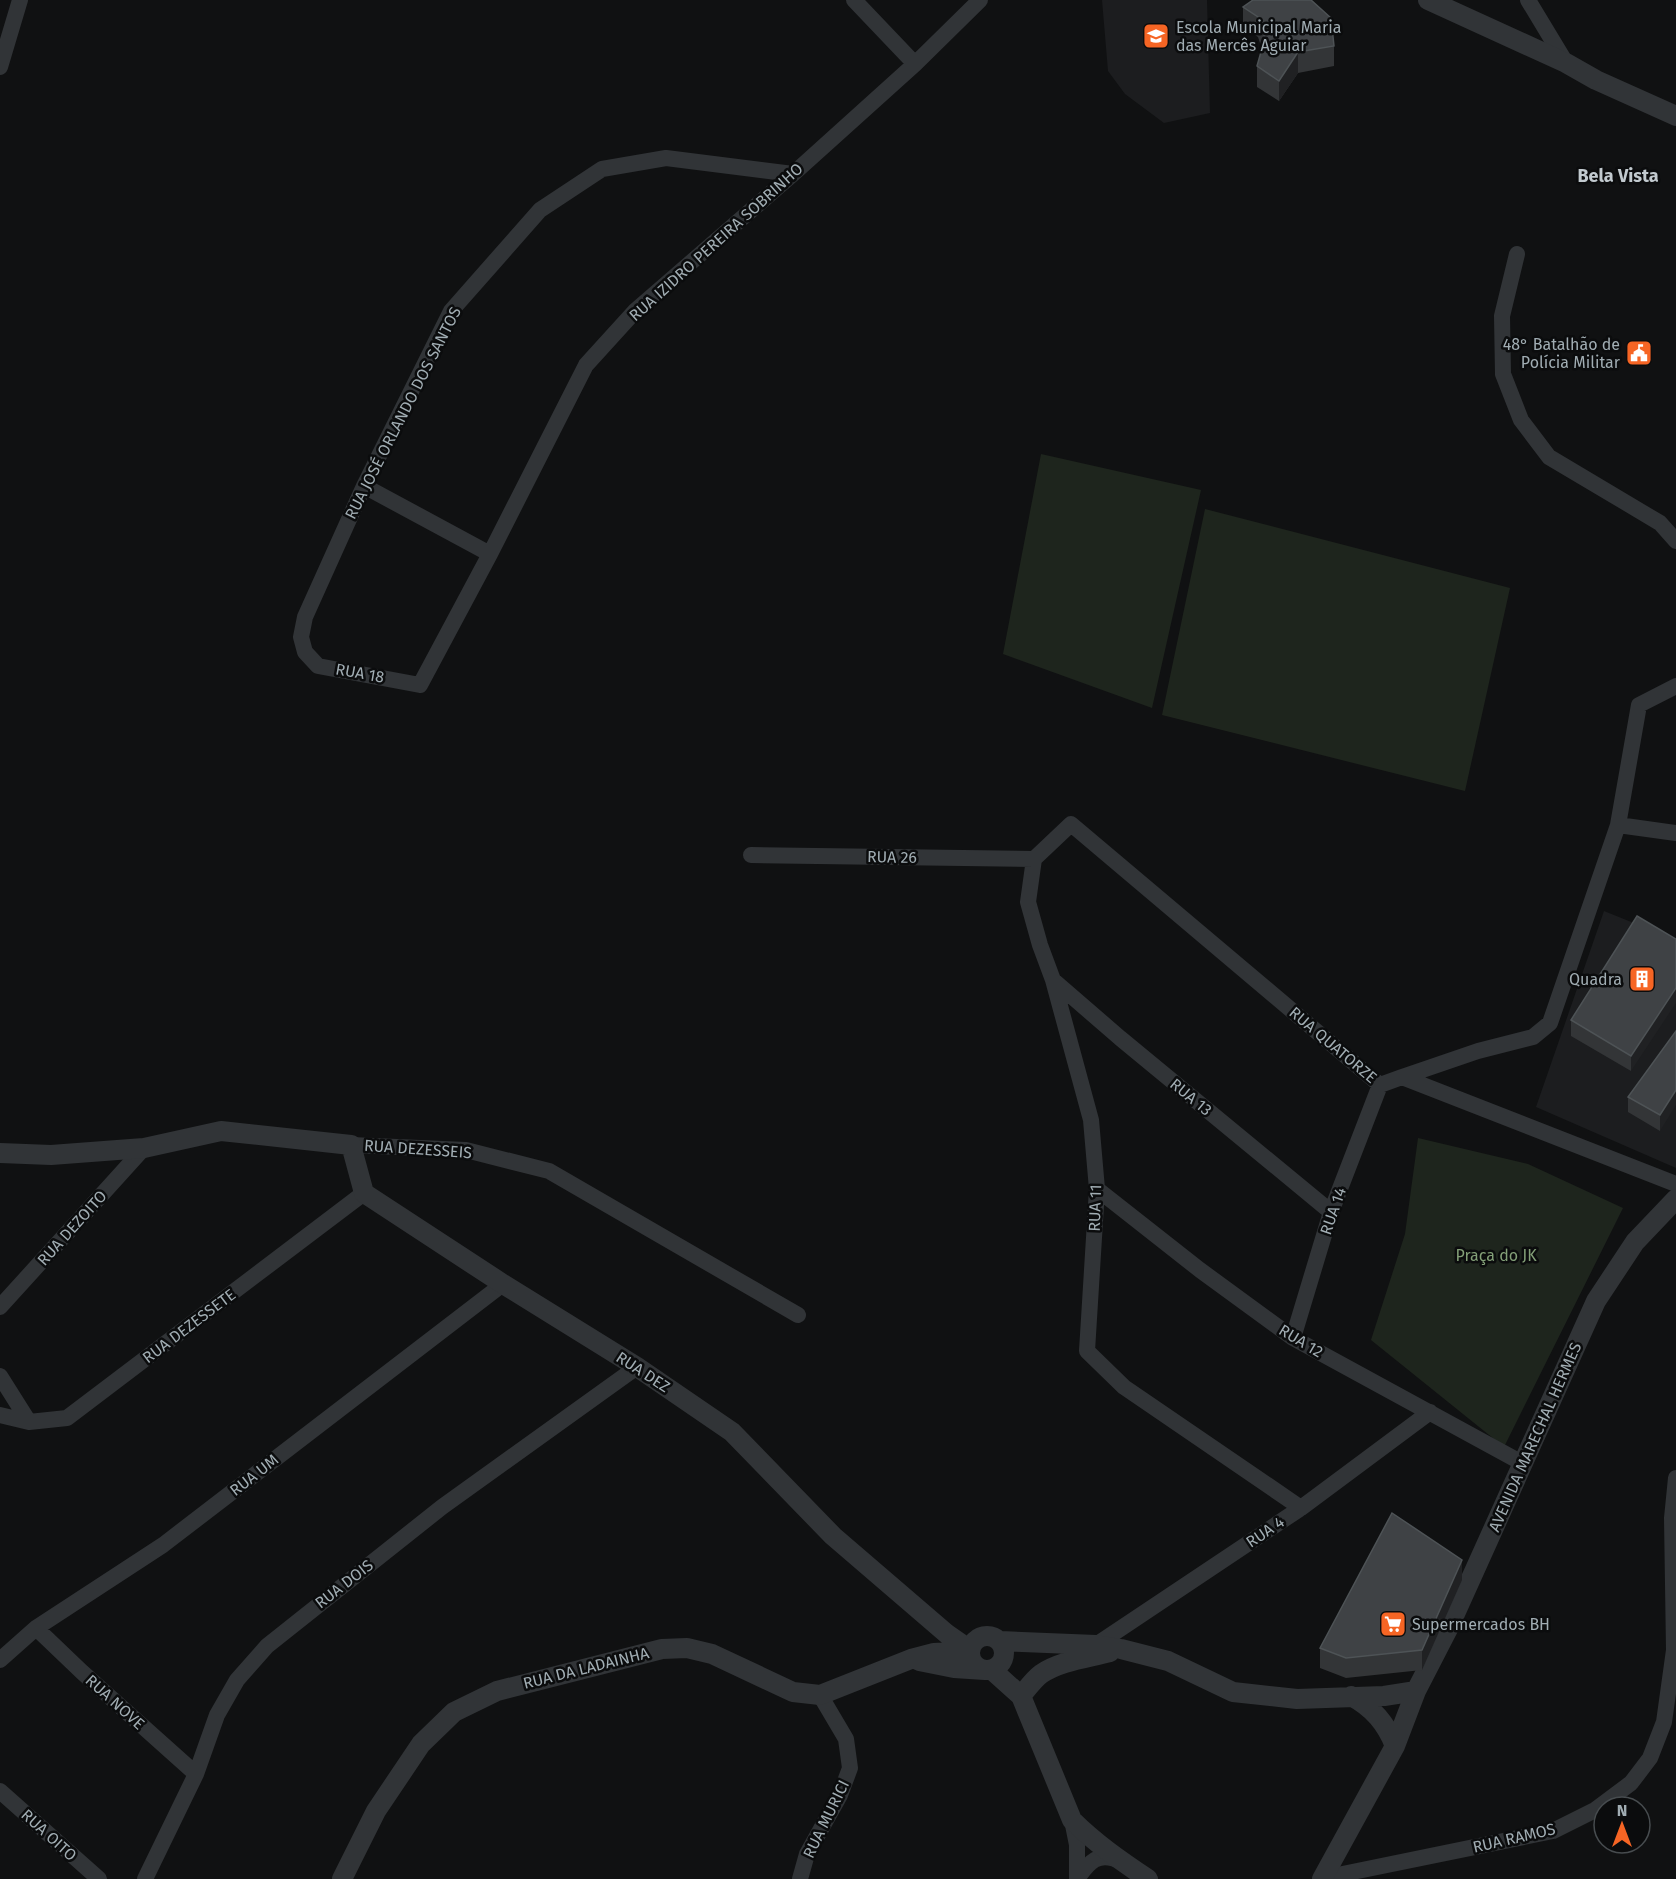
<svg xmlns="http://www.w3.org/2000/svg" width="1676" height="1879" font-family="'Fira Sans',sans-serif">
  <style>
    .built { fill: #1c1d1f }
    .green { fill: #1e251d }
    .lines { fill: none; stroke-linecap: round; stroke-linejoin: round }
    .minor { stroke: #313437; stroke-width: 16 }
    .tertiary { stroke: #313437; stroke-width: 20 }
    .wall { fill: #333537 }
    .shaded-wall { fill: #202123 }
    .building { fill: #3f4245; stroke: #4e5356; stroke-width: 1.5 }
    .labels { text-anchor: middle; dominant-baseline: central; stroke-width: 5; stroke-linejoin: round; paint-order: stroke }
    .poi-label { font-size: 16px; fill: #a1adb3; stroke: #0b0c0d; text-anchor: start }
    .street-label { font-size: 16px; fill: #a1adb3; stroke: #0b0c0d }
    .park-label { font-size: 16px; fill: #839f77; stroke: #0b0c0d }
    .neighbourhood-label { font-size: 18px; font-weight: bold; fill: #c2cacf; stroke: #0b0c0d }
  </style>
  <rect width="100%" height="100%" fill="#101112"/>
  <path class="built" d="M 1102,0 L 1207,0 L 1210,113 L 1164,123 L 1125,94 L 1108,71 Z
    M 1604,911 L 1676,940 L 1676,1168 L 1536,1107 Z"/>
  <path class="green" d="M 1041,454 L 1201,490 L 1152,708 L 1003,654 Z
    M 1205,509 L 1510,588 L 1465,791 L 1162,715 Z
    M 1418,1138 L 1528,1164 L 1623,1208 L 1504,1447 L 1371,1340 L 1405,1234 Z"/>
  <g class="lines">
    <path class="minor" d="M 854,0 L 915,64
      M 1528,0 L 1566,63
      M 0,67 L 20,0
      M 793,174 L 666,158 L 602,169 L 540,210 L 451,311 L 364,486 L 305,617 L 301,637 L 305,652 L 318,666 L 420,685 L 490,554 L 586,365 L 636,310 L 793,174 L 915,64 L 980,0
      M 1517,254 L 1502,316 L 1503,374 L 1521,420 L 1549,457 L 1660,523 L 1676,541
      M 364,486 L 490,554
      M 1618,825 L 1676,833
      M 751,855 L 1034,859
      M 1053,980 L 1120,1038 L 1331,1212
      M 1402,1077 L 1478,1051 L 1533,1037 L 1550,1023 L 1618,825 L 1639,705 L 1676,686
      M 351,1145 L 466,1150 L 549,1171 L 798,1315
      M 1097,1189 L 1200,1270 L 1293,1338 L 1524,1464
      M 0,1307 L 144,1148
      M 1293,1338 L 1331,1212 L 1380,1085
      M 0,1376 L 29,1422
      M 0,1415 L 29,1422 L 67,1418 L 364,1193
      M 1301,1508 L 1124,1387 L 1087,1351 L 1097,1189 L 1091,1120 L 1053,980 L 1040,945 L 1028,902 L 1034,859 L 1071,824 L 1380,1085 L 1402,1077 L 1676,1184
      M 36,1628 L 82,1672 L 196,1774
      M 1096,1645 L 1301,1508 L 1430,1412
      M 0,1660 L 36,1628 L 163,1545 L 503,1284
      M 0,1791 L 99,1879
      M 1072,1820 L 1077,1845 L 1077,1879
      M 1323,1878 L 1553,1831 L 1595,1810 L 1631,1783 L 1650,1758 L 1664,1722 L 1674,1650 L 1672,1518 L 1676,1478
      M 145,1879 L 196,1774 L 217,1715 L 237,1680 L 267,1646 L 442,1507 L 637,1367
      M 800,1879 L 807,1854 L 840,1795 L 850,1768 L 846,1739 L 820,1695
      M 1077,1879 C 1089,1862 1098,1851 1120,1861"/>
    <path class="tertiary" d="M 1428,0 L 1566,63 L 1596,80 L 1676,116
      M 0,1153 L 51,1155 L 144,1148 L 221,1131 L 351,1145 L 364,1193 L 503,1284 L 637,1367 L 732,1432 L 833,1536 L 947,1634 L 970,1650
      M970 1653a17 17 0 1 1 34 0a17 17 0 1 1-34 0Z
      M 1000,1641 L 1096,1645 L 1121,1649 L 1168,1661 L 1233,1692 L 1297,1699 L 1384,1696 L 1416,1691
      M 919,1661 L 954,1668 L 985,1670
      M 992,1670 L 1021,1696 L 1072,1820 C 1095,1843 1121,1861 1148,1879
      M 1021,1696 C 1027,1689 1033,1680 1041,1674 C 1060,1661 1087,1658 1110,1652
      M 1351,1696 C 1373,1708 1386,1723 1395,1746
      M 342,1879 L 376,1811 L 421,1744 L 454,1712 L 497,1691 L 662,1649 L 687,1648 L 712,1654 L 793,1692 L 820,1695 L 911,1659 L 934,1653 L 953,1652 L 970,1655
      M 1322,1879 L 1395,1746 L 1416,1691 L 1450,1625 L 1596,1301 L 1635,1242 L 1676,1199"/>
  </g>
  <path class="wall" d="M 1243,7 L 1334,46 L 1334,66 L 1298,73 L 1279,101 L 1257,87 L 1257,66 L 1262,49 L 1258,37 L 1243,27 Z
    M 1637,916 L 1631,1071 L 1571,1036 L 1571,1020 Z
    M 1676,1031 L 1660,1131 L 1628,1112 L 1628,1097 Z
    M 1462,1580 L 1422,1670 L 1346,1678 L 1320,1668 L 1320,1648 Z"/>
  <path class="shaded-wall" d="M 1298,52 L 1298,73 L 1279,101 L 1279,81 Z
    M 1676,988 L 1676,1003 L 1631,1071 L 1631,1056 Z
    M 1676,1090 L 1676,1105 L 1660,1131 L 1660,1115 Z
    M 1462,1560 L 1462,1580 L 1422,1670 L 1422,1650 Z"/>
  <path class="building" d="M 1253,0 L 1311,0 L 1331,18 L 1334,46 L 1298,52 L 1279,81 L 1257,66 L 1265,38 L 1258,17 L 1243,7 Z
    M 1637,916 L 1676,939 L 1676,988 L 1631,1056 L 1571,1020 Z
    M 1676,1031 L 1676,1090 L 1660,1115 L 1628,1097 Z
    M 1392,1513 L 1462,1560 L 1422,1650 L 1346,1658 L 1320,1648 Z"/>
  <defs>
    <symbol id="school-square" viewBox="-11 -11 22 22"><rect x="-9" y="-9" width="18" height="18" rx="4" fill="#f66524" stroke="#0b0c0d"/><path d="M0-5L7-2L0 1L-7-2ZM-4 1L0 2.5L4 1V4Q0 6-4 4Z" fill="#fff"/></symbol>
    <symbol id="civic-square" viewBox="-11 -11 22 22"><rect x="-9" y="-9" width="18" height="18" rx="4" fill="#f66524" stroke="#0b0c0d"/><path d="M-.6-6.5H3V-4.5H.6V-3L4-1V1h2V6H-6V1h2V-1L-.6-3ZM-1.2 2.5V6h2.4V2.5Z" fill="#fff"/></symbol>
    <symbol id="building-square" viewBox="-11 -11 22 22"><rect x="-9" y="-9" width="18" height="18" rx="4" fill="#f66524" stroke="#0b0c0d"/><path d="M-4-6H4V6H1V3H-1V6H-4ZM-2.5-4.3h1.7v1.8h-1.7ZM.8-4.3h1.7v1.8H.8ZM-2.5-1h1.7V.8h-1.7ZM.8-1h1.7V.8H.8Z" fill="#fff"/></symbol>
    <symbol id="supermarket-square" viewBox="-11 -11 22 22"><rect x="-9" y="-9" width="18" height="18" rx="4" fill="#f66524" stroke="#0b0c0d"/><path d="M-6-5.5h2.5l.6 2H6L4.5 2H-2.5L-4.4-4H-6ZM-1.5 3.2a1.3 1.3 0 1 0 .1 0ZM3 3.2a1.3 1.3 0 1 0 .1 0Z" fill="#fff"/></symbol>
  </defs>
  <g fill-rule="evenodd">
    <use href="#school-square" x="1141" y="21" width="30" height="30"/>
    <use href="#civic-square" x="1624" y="338" width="30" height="30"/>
    <use href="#building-square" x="1627" y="964" width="30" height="30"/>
    <use href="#supermarket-square" x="1378" y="1609" width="30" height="30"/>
  </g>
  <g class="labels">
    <g class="poi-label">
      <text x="1176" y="27">Escola Municipal Maria<tspan x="1176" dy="18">das Mercês Aguiar</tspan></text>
      <text x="1620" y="344" text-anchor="end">48° Batalhão de<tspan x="1620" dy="18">Polícia Militar</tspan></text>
      <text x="1622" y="979" text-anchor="end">Quadra</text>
      <text x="1412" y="1624">Supermercados BH</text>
    </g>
    <g class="street-label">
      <text transform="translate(716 242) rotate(-42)">RUA IZIDRO PEREIRA SOBRINHO</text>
      <text transform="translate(403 413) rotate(-63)">RUA JOSÉ ORLANDO DOS SANTOS</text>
      <text transform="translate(360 673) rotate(10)">RUA 18</text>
      <text transform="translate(892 857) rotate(1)">RUA 26</text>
      <text transform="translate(1333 1045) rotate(40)">RUA QUATORZE</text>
      <text transform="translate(1191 1097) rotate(39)">RUA 13</text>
      <text transform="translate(418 1149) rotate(4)">RUA DEZESSEIS</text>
      <text transform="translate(1095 1208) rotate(-88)">RUA 11</text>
      <text transform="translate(1333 1211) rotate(-71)">RUA 14</text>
      <text transform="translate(72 1228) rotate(-48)">RUA DEZOITO</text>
      <text transform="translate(189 1326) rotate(-37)">RUA DEZESSETE</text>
      <text transform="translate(1301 1341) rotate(31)">RUA 12</text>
      <text transform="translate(643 1372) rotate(33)">RUA DEZ</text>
      <text transform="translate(1535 1437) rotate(-66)">AVENIDA MARECHAL HERMES</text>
      <text transform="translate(254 1475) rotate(-38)">RUA UM</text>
      <text transform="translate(1265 1532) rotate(-34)">RUA 4</text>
      <text transform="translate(344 1584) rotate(-38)">RUA DOIS</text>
      <text transform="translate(586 1668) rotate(-14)">RUA DA LADAINHA</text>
      <text transform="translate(115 1702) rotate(42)">RUA NOVE</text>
      <text transform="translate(826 1819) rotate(-64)">RUA MURICI</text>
      <text transform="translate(49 1835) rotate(42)">RUA OITO</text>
      <text transform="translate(1514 1838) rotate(-13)">RUA RAMOS</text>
    </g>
    <g class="park-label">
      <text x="1496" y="1255">Praça do JK</text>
    </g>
    <g class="neighbourhood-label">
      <text x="1618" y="176">Bela Vista</text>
    </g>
  </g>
  <g transform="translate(1622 1825)"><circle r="28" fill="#0b0c0d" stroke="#474c4f" stroke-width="1.5"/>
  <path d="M0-4.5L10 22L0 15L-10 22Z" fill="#f66524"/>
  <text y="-9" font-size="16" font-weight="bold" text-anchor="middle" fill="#a1adb3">N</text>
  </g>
</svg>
